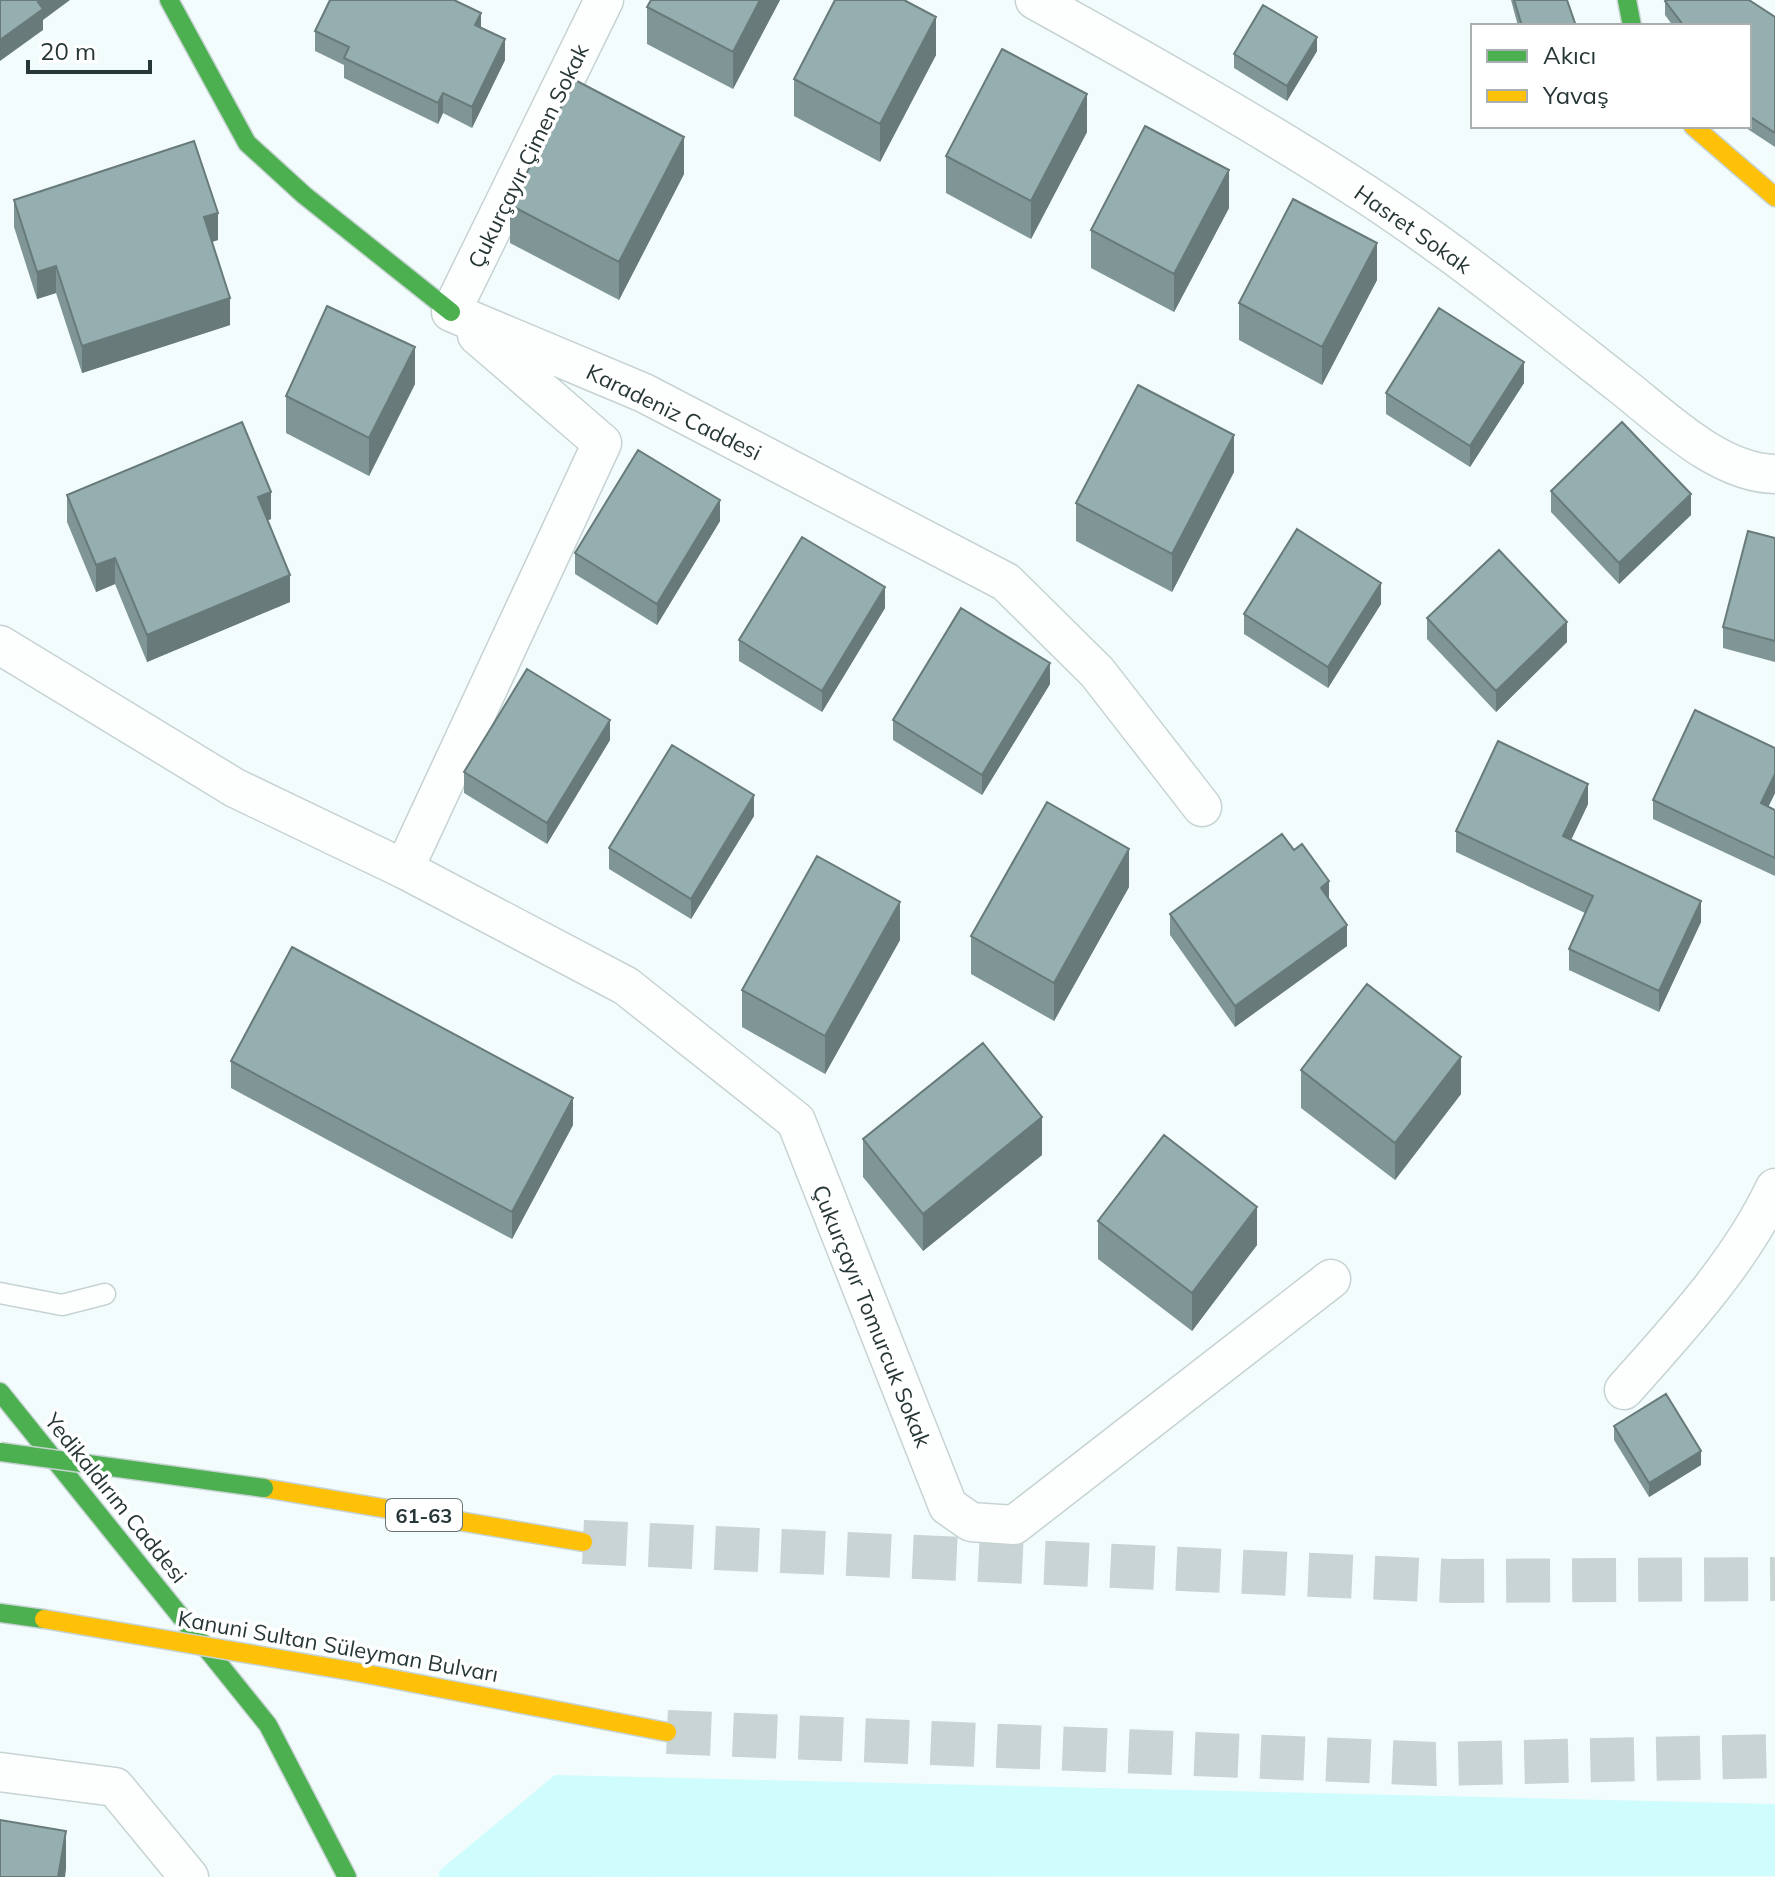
<svg xmlns="http://www.w3.org/2000/svg" width="1775" height="1877" font-family="Mulish,sans-serif">
  <style>
    .green { fill: #cffcfd }
    .lines { fill: none; stroke-linecap: round; stroke-linejoin: round }
    .primary-tunnel { stroke: #c9d4d4; stroke-width: 44; stroke-dasharray: 44 22; stroke-linecap: butt }
    .lane-casing { stroke: #c7d3d3; stroke-width: 23 }
    .street-casing { stroke: #c7d3d3; stroke-width: 41 }
    .fast-casing { stroke: #c7d3d3; stroke-width: 21 }
    .slow-casing { stroke: #c7d3d3; stroke-width: 21 }
    .lane { stroke: #fdffff; stroke-width: 20 }
    .street { stroke: #fdffff; stroke-width: 38 }
    .fast { stroke: #4caf50; stroke-width: 18 }
    .slow { stroke: #ffc107; stroke-width: 18 }
    .fast-bridge-casing { stroke: #c7d3d3; stroke-width: 21; stroke-linecap: butt }
    .slow-bridge-casing { stroke: #c7d3d3; stroke-width: 21; stroke-linecap: butt }
    .fast-bridge { stroke: #4caf50; stroke-width: 18 }
    .slow-bridge { stroke: #ffc107; stroke-width: 18 }
    .wall { fill: #809696 }
    .shaded-wall { fill: #687a7a }
    .building { fill: #95aeaf; stroke: #687a7a; stroke-width: 2 }
    .labels { text-anchor: middle; dominant-baseline: central; stroke-width: 7; stroke-linejoin: round; paint-order: stroke }
    .shield { fill: #fff; stroke: #687272; stroke-width: 2 }
    .shield-label { font-size: 20px; font-weight: bold; fill: #273636 }
    .street-label { font-size: 22px; fill: #273636; stroke: #fff }
  </style>
  <rect width="100%" height="100%" fill="#f2fcfc"/>
  <path class="green" d="M 555,1775 L 1775,1804 L 1775,1876 L 439,1877 L 439,1871 Z"/>
  <g class="lines">
    <path class="primary-tunnel" d="M 583,1542 L 1449,1581 L 1775,1579
      M 667,1732 L 1435,1764 L 1775,1756"/>
    <defs>
      <path id="lane" d="M 0,1293 L 62,1305 L 105,1294"/>
      <path id="street" d="M 1035,0 C 1147,62 1257,124 1364,193 C 1453,251 1537,319 1621,385 C 1663,418 1718,473 1775,474
        M 451,312 L 644,393 L 1006,582 L 1097,672 L 1202,807
        M 451,312 L 604,0
        M 0,645 L 235,788 L 404,869 L 626,986 L 796,1121 L 948,1506 L 971,1522 L 1014,1525 L 1331,1279
        M 404,869 L 602,443 L 477,335
        M 1624,1390 C 1679,1328 1739,1264 1775,1188
        M 0,1772 L 115,1787 L 189,1877"/>
      <path id="fast" d="M 169,0 L 247,143 L 304,195 L 451,312
        M 1627,0 L 1632,26
        M 0,1392 L 268,1725 L 347,1877
        M 0,1613 L 44,1619"/>
      <path id="slow" d="M 1693,126 L 1775,197
        M 264,1488 L 583,1542
        M 362,1673 L 667,1732"/>
    </defs>
    <use href="#lane" class="lane-casing"/>
    <use href="#street" class="street-casing"/>
    <use href="#fast" class="fast-casing"/>
    <use href="#slow" class="slow-casing"/>
    <use href="#lane" class="lane"/>
    <use href="#street" class="street"/>
    <use href="#fast" class="fast"/>
    <use href="#slow" class="slow"/>
    <defs>
      <path id="fast-bridge" d="M 0,1452 L 264,1488"/>
      <path id="slow-bridge" d="M 44,1619 L 362,1673"/>
    </defs>
    <use href="#fast-bridge" class="fast-bridge-casing"/>
    <use href="#slow-bridge" class="slow-bridge-casing"/>
    <use href="#fast-bridge" class="fast-bridge"/>
    <use href="#slow-bridge" class="slow-bridge"/>
  </g>
  <path class="wall" d="M 651,0 L 780,0 L 733,89 L 647,44 L 647,7 Z
    M 1511,0 L 1567,0 L 1576,26 L 1518,26 Z
    M 1665,1 L 1775,17 L 1775,147 L 1743,126 L 1749,126 L 1749,26 L 1673,26 L 1665,15 Z
    M 481,28 L 505,60 L 472,128 L 443,113 L 438,124 L 344,78 L 344,65 L 315,51 L 315,31 Z
    M 1317,51 L 1287,101 L 1234,68 L 1234,54 Z
    M 936,55 L 880,162 L 794,116 L 794,79 Z
    M 1087,132 L 1031,239 L 946,193 L 946,156 Z
    M 684,174 L 619,300 L 510,243 L 510,205 Z
    M 14,200 L 218,240 L 212,242 L 230,325 L 82,373 L 56,293 L 37,299 L 14,227 Z
    M 1229,208 L 1174,312 L 1091,268 L 1091,230 Z
    M 1377,280 L 1322,385 L 1239,340 L 1239,303 Z
    M 1524,383 L 1470,467 L 1386,414 L 1386,393 Z
    M 415,384 L 369,476 L 286,433 L 286,396 Z
    M 1234,472 L 1172,592 L 1076,541 L 1076,503 Z
    M 1551,491 L 1691,515 L 1619,584 L 1551,512 Z
    M 67,495 L 271,519 L 268,520 L 290,602 L 147,662 L 115,584 L 96,592 L 67,522 Z
    M 720,521 L 657,625 L 575,574 L 575,553 Z
    M 1775,538 L 1775,662 L 1723,648 L 1723,627 Z
    M 1381,604 L 1328,688 L 1244,634 L 1244,614 Z
    M 885,608 L 822,712 L 739,661 L 739,640 Z
    M 1427,618 L 1567,642 L 1496,712 L 1427,639 Z
    M 1050,684 L 982,795 L 893,740 L 893,720 Z
    M 610,740 L 547,844 L 464,793 L 464,772 Z
    M 1775,748 L 1775,793 L 1768,807 L 1775,810 L 1775,876 L 1653,819 L 1653,800 Z
    M 1588,804 L 1571,840 L 1701,922 L 1659,1012 L 1569,970 L 1569,949 L 1585,913 L 1456,852 L 1456,831 Z
    M 754,816 L 691,919 L 609,869 L 609,848 Z
    M 1129,887 L 1054,1021 L 971,974 L 971,936 Z
    M 1329,900 L 1347,946 L 1235,1027 L 1170,935 L 1170,914 Z
    M 900,940 L 825,1074 L 742,1027 L 742,990 Z
    M 231,1061 L 573,1125 L 512,1239 L 231,1088 Z
    M 1301,1070 L 1461,1094 L 1395,1180 L 1301,1108 Z
    M 863,1139 L 1042,1155 L 923,1251 L 863,1177 Z
    M 1098,1221 L 1257,1245 L 1192,1331 L 1098,1259 Z
    M 1614,1426 L 1701,1465 L 1649,1497 L 1614,1440 Z"/>
  <path class="shaded-wall" d="M 41,0 L 70,0 L 43,20 L 43,30 L 0,61 L 0,40 Z
    M 760,0 L 780,0 L 733,89 L 733,52 Z
    M 481,13 L 481,34 L 475,25 Z
    M 936,17 L 936,55 L 880,162 L 880,124 Z
    M 1317,37 L 1317,51 L 1287,101 L 1287,86 Z
    M 505,39 L 505,60 L 472,128 L 472,107 Z
    M 443,93 L 443,113 L 438,124 L 438,103 Z
    M 1087,94 L 1087,132 L 1031,239 L 1031,201 Z
    M 684,137 L 684,174 L 619,300 L 619,262 Z
    M 1229,170 L 1229,208 L 1174,312 L 1174,274 Z
    M 218,213 L 218,240 L 204,244 L 204,217 Z
    M 1377,243 L 1377,280 L 1322,385 L 1322,347 Z
    M 56,266 L 56,293 L 37,299 L 37,272 Z
    M 230,298 L 230,325 L 82,373 L 82,346 Z
    M 415,347 L 415,384 L 369,476 L 369,438 Z
    M 1524,362 L 1524,383 L 1470,467 L 1470,446 Z
    M 1234,435 L 1234,472 L 1172,592 L 1172,554 Z
    M 271,492 L 271,519 L 258,524 L 258,497 Z
    M 1691,494 L 1691,515 L 1619,584 L 1619,563 Z
    M 720,500 L 720,521 L 657,625 L 657,604 Z
    M 115,558 L 115,584 L 96,592 L 96,565 Z
    M 290,575 L 290,602 L 147,662 L 147,635 Z
    M 1381,583 L 1381,604 L 1328,688 L 1328,667 Z
    M 885,587 L 885,608 L 822,712 L 822,691 Z
    M 1567,622 L 1567,642 L 1496,712 L 1496,691 Z
    M 1050,663 L 1050,684 L 982,795 L 982,775 Z
    M 610,720 L 610,740 L 547,844 L 547,823 Z
    M 1775,774 L 1775,793 L 1761,822 L 1761,803 Z
    M 1588,784 L 1588,804 L 1563,857 L 1563,836 Z
    M 754,795 L 754,816 L 691,919 L 691,899 Z
    M 1129,849 L 1129,887 L 1054,1021 L 1054,983 Z
    M 1329,881 L 1329,902 L 1321,888 Z
    M 1701,901 L 1701,922 L 1659,1012 L 1659,991 Z
    M 900,902 L 900,940 L 825,1074 L 825,1036 Z
    M 1347,925 L 1347,946 L 1235,1027 L 1235,1006 Z
    M 1461,1057 L 1461,1094 L 1395,1180 L 1395,1143 Z
    M 573,1098 L 573,1125 L 512,1239 L 512,1212 Z
    M 1042,1117 L 1042,1155 L 923,1251 L 923,1214 Z
    M 1257,1207 L 1257,1245 L 1192,1331 L 1192,1293 Z
    M 1701,1451 L 1701,1465 L 1649,1497 L 1649,1483 Z
    M 66,1831 L 66,1869 L 65,1877 L 58,1877 Z"/>
  <path class="building" d="M 0,0 L 41,0 L 38,2 L 43,9 L 0,40 Z
    M 330,0 L 454,0 L 481,13 L 475,25 L 505,39 L 472,107 L 443,93 L 438,103 L 344,58 L 349,47 L 315,31 Z
    M 651,0 L 760,0 L 733,52 L 647,7 Z
    M 835,0 L 904,0 L 936,17 L 880,124 L 794,79 Z
    M 1514,0 L 1567,0 L 1576,26 L 1522,26 Z
    M 1666,0 L 1749,0 L 1775,17 L 1775,133 L 1749,116 L 1749,26 L 1684,26 L 1665,1 Z
    M 1263,5 L 1317,37 L 1287,86 L 1234,54 Z
    M 1002,49 L 1087,94 L 1031,201 L 946,156 Z
    M 575,80 L 684,137 L 619,262 L 510,205 Z
    M 1145,126 L 1229,170 L 1174,274 L 1091,230 Z
    M 194,141 L 218,213 L 204,217 L 230,298 L 82,346 L 56,266 L 37,272 L 14,200 Z
    M 1293,199 L 1377,243 L 1322,347 L 1239,303 Z
    M 327,306 L 415,347 L 369,438 L 286,396 Z
    M 1439,308 L 1524,362 L 1470,446 L 1386,393 Z
    M 1138,385 L 1234,435 L 1172,554 L 1076,503 Z
    M 242,422 L 271,492 L 258,497 L 290,575 L 147,635 L 115,558 L 96,565 L 67,495 Z
    M 1622,422 L 1691,494 L 1619,563 L 1551,491 Z
    M 638,450 L 720,500 L 657,604 L 575,553 Z
    M 1297,529 L 1381,583 L 1328,667 L 1244,614 Z
    M 1748,531 L 1775,538 L 1775,641 L 1723,627 Z
    M 802,537 L 885,587 L 822,691 L 739,640 Z
    M 1499,550 L 1567,622 L 1496,691 L 1427,618 Z
    M 961,608 L 1050,663 L 982,775 L 893,720 Z
    M 527,669 L 610,720 L 547,823 L 464,772 Z
    M 1695,710 L 1775,748 L 1775,774 L 1761,803 L 1775,810 L 1775,858 L 1653,800 Z
    M 1498,741 L 1588,784 L 1563,836 L 1701,901 L 1659,991 L 1569,949 L 1593,896 L 1456,831 Z
    M 672,745 L 754,795 L 691,899 L 609,848 Z
    M 1047,802 L 1129,849 L 1054,983 L 971,936 Z
    M 1282,834 L 1294,850 L 1302,844 L 1329,881 L 1321,888 L 1347,925 L 1235,1006 L 1170,914 Z
    M 817,856 L 900,902 L 825,1036 L 742,990 Z
    M 292,947 L 573,1098 L 512,1212 L 231,1061 Z
    M 1367,984 L 1461,1057 L 1395,1143 L 1301,1070 Z
    M 983,1043 L 1042,1117 L 923,1214 L 863,1139 Z
    M 1164,1135 L 1257,1207 L 1192,1293 L 1098,1221 Z
    M 1666,1394 L 1701,1451 L 1649,1483 L 1614,1426 Z
    M 0,1820 L 66,1831 L 58,1877 L 0,1877 Z"/>
  <g class="labels">
    <rect class="shield" x="386" y="1499" width="76" height="32" rx="6"/>
    <g class="shield-label">
      <text x="424" y="1515">61-63</text>
    </g>
    <g class="street-label">
      <text transform="translate(528 156) rotate(-64)">Çukurçayır Çimen Sokak</text>
      <text transform="translate(1413 229) rotate(35)">Hasret Sokak</text>
      <text transform="translate(674 412) rotate(26)">Karadeniz Caddesi</text>
      <text transform="translate(872 1316) rotate(68)">Çukurçayır Tomurcuk Sokak</text>
      <text transform="translate(116 1498) rotate(51)">Yedikaldırım Caddesi</text>
      <text transform="translate(338 1646) rotate(10)">Kanuni Sultan Süleyman Bulvarı</text>
    </g>
  </g>
  <rect x="1471" y="24" width="280" height="104" fill="#ffffff" stroke="#a9afaf" stroke-width="2"/>
  <rect x="1487" y="50" width="40" height="12" fill="#4caf50" stroke="#a9afaf" stroke-width="2"/>
  <text x="1543" y="64" font-size="24" fill="#273636">Akıcı</text>
  <rect x="1487" y="90" width="40" height="12" fill="#ffc107" stroke="#a9afaf" stroke-width="2"/>
  <text x="1543" y="104" font-size="24" fill="#273636">Yavaş</text>
  <path d="M28 60v12h122v-12" fill="none" stroke="#273636" stroke-width="4"/>
  <text x="40" y="60" font-size="24" fill="#273636" stroke="#ffffff" stroke-width="6" paint-order="stroke">20 m</text>
</svg>
